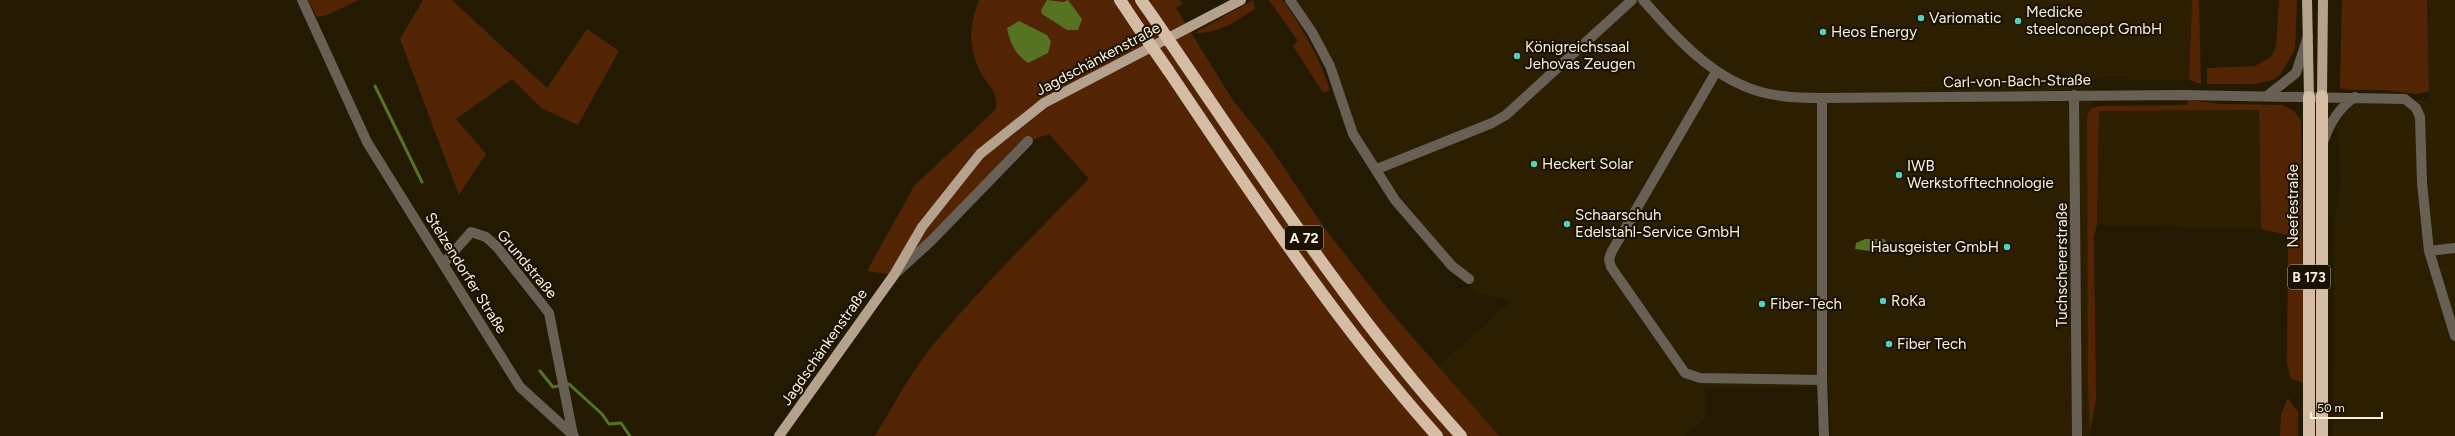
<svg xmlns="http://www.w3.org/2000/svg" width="2455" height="436" font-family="Figtree,sans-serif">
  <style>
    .built { fill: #2b1f00 }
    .green { fill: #522403 }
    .water { fill: #557322 }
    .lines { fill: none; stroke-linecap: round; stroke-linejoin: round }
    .stream { stroke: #557322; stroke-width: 3 }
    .minor { stroke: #685f55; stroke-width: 10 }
    .major { stroke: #b5a28e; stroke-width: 10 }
    .highway { stroke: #d4bda4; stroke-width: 12 }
    .highway-bridge { stroke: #d4bda4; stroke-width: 12 }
    .poi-dot { fill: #58cec1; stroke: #1a1100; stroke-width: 1.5 }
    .labels { text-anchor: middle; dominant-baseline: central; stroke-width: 4; stroke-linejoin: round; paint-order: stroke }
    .shield { fill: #1a1100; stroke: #b5ae9e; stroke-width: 1 }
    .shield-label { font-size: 14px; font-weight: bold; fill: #f7f1e2 }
    .poi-label { font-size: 15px; fill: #f7f1e2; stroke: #1a1100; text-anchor: start }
    .street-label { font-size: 15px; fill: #f7f1e2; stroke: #1a1100 }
  </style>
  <rect width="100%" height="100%" fill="#241a02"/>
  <path class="built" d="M 1296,0 L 2192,0 L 2189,80 L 2093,79 L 2093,304 L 2096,399 L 2090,436 L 1831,436 L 1829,387 L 1705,388 L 1705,418 L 1685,436 L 1499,436 L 1437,367 L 1507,305 L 1509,300 L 1475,292 L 1391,184 L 1357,130 L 1333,63 L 1317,31 Z
    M 2427,0 L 2455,0 L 2455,436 L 2333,436 L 2334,221 L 2341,178 L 2334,96 L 2429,101 Z
    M 2259,110 L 2261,229 L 2097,225 L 2099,111 Z"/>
  <path class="green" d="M 308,0 L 359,0 L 327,15 L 317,17 Z
    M 423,0 L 452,0 L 547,88 L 587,29 L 619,51 L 578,125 L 541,108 L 512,79 L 456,119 L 486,154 L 459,195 L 400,39 Z
    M 979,0 L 1179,0 L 1183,4 L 1176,8 L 1232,99 L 1271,148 L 1325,229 L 1388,309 L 1499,436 L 875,436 C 895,403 913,368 938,339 C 985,283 1038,231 1089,179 L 1049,134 L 1028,141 L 894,275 L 867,271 L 914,186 L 996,109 C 998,87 985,85 978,67 C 968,42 970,24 979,0 Z
    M 1253,0 L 1255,9 C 1235,22 1218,34 1194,33 Z
    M 1269,0 L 1282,0 L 1285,3 C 1304,31 1320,58 1330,90 L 1323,93 L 1293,46 L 1298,41 Z
    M 2192,0 L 2199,0 L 2201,84 L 2189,80 Z
    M 2279,0 L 2297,0 L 2295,49 L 2281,74 L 2273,80 L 2255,84 L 2207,84 L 2207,68 L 2255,66 L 2272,56 L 2276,46 Z
    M 2342,0 L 2427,0 L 2429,91 L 2417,94 L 2382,90 L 2348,90 L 2340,88 Z
    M 2188,100 L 2222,104 L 2282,105 L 2294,111 L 2301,121 L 2304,383 L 2291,379 L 2287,363 L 2288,235 L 2261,229 L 2259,110 L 2099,111 L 2097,225 L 2094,236 L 2096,399 L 2090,432 L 2088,385 L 2087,115 L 2092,108 L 2100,106 L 2187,105 Z
    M 2288,398 L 2298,412 L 2298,436 L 2280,436 L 2281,414 Z"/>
  <path class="water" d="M 1047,0 L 1063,2 L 1068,0 L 1082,19 L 1078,30 L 1067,30 L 1042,14 L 1041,10 Z
    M 1019,21 L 1047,35 L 1051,42 L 1048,53 L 1028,63 C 1015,54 1010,43 1007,28 Z
    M 1865,239 L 1884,239 L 1888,244 L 1884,249 L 1870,251 L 1855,249 L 1856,243 Z"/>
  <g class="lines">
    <path class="stream" d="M 375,86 L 422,182
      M 540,371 L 553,387 L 569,384 L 602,414 L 609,424 L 621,423 L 630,436"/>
    <path class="minor" d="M 302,0 L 367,142 L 413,216 L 520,387 L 574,436
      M 1290,0 L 1312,32 L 1330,66 L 1353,134 L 1395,200 L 1452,266 L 1469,279
      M 1643,0 C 1681,43 1722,90 1782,96 C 1795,98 1809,98 1822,98 L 2184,95 L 2405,99 L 2416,108 L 2420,117 L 2422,183 L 2429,251 L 2455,336
      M 1716,72 L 1612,251 L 1609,259 L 1611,267 L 1685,373 L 1700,378 L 1822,380
      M 2074,95 L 2077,436
      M 2267,96 L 2296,73 L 2308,36
      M 1822,98 L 1822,380 L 1824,436
      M 2324,140 C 2330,122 2339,108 2355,97
      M 1377,169 L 1492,123 L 1506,115 L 1632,0
      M 2429,251 L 2455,248
      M 444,263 L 471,232 L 486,237 L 497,247 L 549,313 L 573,435
      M 897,272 L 931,241 L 1028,141"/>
    <path class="major" d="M 2307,0 L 2309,97
      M 2322,96 L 2323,0
      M 779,436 L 894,275 L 922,227 L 980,154 L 1044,103 L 1241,0"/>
    <path class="highway" d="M 1120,0 L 1138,27
      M 1141,0 L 1153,17
      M 1183,61 C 1271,190 1356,320 1461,436
      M 1168,70 C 1252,195 1336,323 1437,436
      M 2309,97 L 2309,436
      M 2322,436 L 2322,96"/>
    <path class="highway-bridge" d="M 1153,17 L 1183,61
      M 1138,27 L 1168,70"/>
  </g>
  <g class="poi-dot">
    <circle cx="1921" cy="18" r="4"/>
    <circle cx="2018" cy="21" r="4"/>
    <circle cx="1823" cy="32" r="4"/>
    <circle cx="1517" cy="56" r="4"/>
    <circle cx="1534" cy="164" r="4"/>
    <circle cx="1899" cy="175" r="4"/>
    <circle cx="1567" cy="224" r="4"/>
    <circle cx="2007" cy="247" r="4"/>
    <circle cx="1883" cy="301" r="4"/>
    <circle cx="1762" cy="304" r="4"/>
    <circle cx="1889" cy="344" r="4"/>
  </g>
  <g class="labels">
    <g class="shield">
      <rect x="1285" y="226" width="38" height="24" rx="3"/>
      <rect x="2288" y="265" width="42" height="24" rx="3"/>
    </g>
    <g class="shield-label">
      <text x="1304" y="238">A 72</text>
      <text x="2309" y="277">B 173</text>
    </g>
    <g class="poi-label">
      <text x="2026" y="12">Medicke<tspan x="2026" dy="17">steelconcept GmbH</tspan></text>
      <text x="1929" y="18">Variomatic</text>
      <text x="1831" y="32">Heos Energy</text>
      <text x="1525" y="47">Königreichssaal<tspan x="1525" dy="17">Jehovas Zeugen</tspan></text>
      <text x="1542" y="164">Heckert Solar</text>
      <text x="1907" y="166">IWB<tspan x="1907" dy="17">Werkstofftechnologie</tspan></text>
      <text x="1575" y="215">Schaarschuh<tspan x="1575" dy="17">Edelstahl-Service GmbH</tspan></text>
      <text x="1999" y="247" text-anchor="end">Hausgeister GmbH</text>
      <text x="1891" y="301">RoKa</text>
      <text x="1770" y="304">Fiber-Tech</text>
      <text x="1897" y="344">Fiber Tech</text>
    </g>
    <g class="street-label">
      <text transform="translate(1098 59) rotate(-28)">Jagdschänkenstraße</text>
      <text transform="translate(2017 81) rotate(-1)">Carl-von-Bach-Straße</text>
      <text transform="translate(2293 206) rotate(-90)">Neefestraße</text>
      <text transform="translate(527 264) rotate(50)">Grundstraße</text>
      <text transform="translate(2062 265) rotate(-90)">Tuchschererstraße</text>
      <text transform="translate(466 273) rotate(58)">Stelzendorfer Straße</text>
      <text transform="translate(824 347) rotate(-55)">Jagdschänkenstraße</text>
    </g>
  </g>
  <path d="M2311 412v6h71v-6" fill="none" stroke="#f7f1e2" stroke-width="2"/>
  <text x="2317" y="412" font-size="12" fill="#f7f1e2" stroke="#1a1100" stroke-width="3" paint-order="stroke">50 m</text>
</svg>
